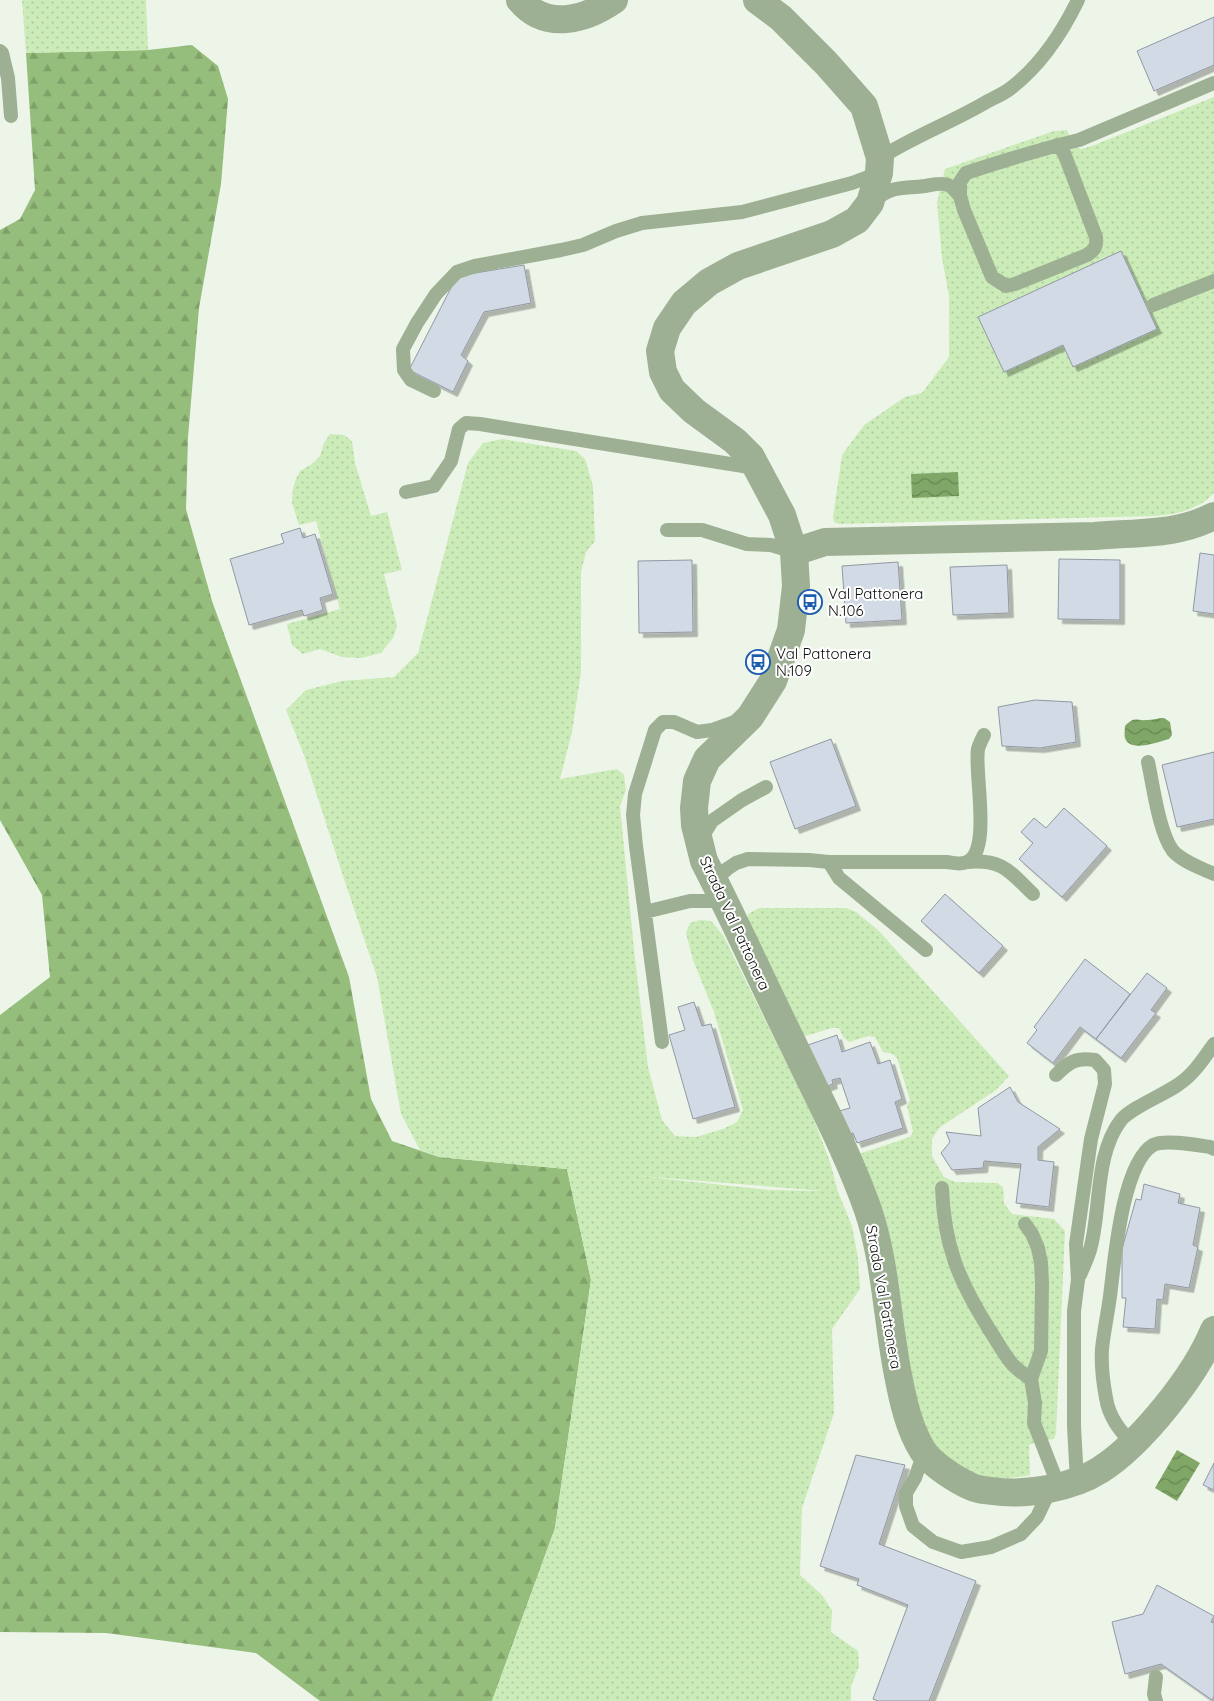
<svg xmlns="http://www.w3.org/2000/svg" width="1214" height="1701" font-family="Quicksand,sans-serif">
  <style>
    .forest { fill: url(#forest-firs) }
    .park { fill: url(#park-dots); fill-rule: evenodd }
    .water { fill: url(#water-waves) }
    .building { fill: #d2dae5; stroke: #9198a3; filter: url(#shadow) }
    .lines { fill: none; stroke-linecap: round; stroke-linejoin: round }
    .service { stroke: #9eb093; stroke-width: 14 }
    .minor { stroke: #9eb093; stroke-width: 28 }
    .tertiary { stroke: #9eb093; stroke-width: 28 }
    .labels { text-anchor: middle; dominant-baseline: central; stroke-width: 4; stroke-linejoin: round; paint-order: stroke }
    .poi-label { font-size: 15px; fill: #0c0f0b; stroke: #fff; text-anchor: start }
    .street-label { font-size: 15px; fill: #0c0f0b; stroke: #fff }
  </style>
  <defs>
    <pattern id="forest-firs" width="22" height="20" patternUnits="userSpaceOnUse" patternTransform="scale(1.25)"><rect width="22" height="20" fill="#95bd7b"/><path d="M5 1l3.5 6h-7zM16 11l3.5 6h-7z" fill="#7fa169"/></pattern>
    <pattern id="park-dots" width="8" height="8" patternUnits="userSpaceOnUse" patternTransform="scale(1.25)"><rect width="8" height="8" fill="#cbecb8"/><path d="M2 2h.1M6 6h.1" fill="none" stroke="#adc99d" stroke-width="1.8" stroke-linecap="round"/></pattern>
    <pattern id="water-waves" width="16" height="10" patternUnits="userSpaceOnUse" patternTransform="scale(1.25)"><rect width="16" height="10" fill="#80a767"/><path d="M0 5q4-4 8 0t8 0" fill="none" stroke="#678653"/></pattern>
    <filter id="shadow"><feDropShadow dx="4.5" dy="4.5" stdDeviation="0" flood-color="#0004"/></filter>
  </defs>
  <rect width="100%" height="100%" fill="#edf5e9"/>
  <path class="forest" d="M 192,45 L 218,66 L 228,99 L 221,184 L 199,308 L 188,437 L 186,509 L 212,601 L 349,977 L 371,1099 L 392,1141 L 439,1157 L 567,1169 L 591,1280 L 555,1528 L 492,1701 L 320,1701 L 256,1653 L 106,1633 L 0,1632 L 0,1015 L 50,977 L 42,895 L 0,820 L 0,230 L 20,219 L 35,190 L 26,53 L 148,50 Z"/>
  <path class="park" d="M 22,0 L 146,0 L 148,50 L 26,53 Z
    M 1214,97 L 1214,493 C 1198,510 1177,514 1155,516 L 839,524 L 834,522 L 833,517 L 842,455 L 864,425 L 905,397 L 922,393 L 949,357 L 949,296 L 942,258 L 937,202 L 945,169 L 1054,131 L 1067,130 L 1073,146 L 1081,149 L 1092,146 Z
    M 330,434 L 344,435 L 352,441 L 355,463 L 371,516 L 387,512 L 402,570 L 384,574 L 397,626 L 393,638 L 381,653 L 361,658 L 342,657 L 320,649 L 303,654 L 292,645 L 287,624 L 340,609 L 316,521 L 299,525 L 292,503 L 293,488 L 296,479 L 300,471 L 312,464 L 320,456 L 324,443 Z
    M 502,439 L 576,451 L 585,459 L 593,486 L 595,541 L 586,552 L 581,572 L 581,672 L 572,732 L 560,779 L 617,769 L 624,775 L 626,790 L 620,806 L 634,950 L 648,1067 L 662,1120 L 675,1136 L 696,1137 L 723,1129 L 737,1122 L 743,1110 L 714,1012 L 693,960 L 686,933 L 690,923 L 700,920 L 711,921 L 723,935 L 811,1112 L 830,1162 L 838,1192 L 852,1226 L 858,1258 L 860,1289 L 832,1329 L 834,1413 L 802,1508 L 800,1575 L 822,1595 L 832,1610 L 831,1632 L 858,1651 L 859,1666 L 851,1686 L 851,1701 L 492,1701 L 555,1528 L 591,1280 L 567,1169 L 439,1157 L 420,1150 L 401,1114 L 377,977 L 343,876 L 304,755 L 286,710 L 306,690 L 342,681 L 394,677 L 418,653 L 468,463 L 483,443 ZM 640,1176 L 824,1191 L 769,1190 Z
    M 759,908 L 846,908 L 856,912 L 879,931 L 1009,1076 L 996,1090 L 939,1128 L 932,1139 L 932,1156 L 944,1177 L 955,1182 L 997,1183 L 1003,1187 L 1004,1203 L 1012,1214 L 1054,1219 L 1065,1231 L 1056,1433 L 1054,1439 L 1035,1442 L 1029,1445 L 1030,1475 C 1013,1479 981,1481 965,1471 C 950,1462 936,1448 923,1436 L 859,1154 L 910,1137 L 913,1132 L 907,1106 L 910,1100 L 897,1058 L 893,1054 L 883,1052 L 875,1037 L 869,1036 L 849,1042 L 843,1037 L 839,1028 L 832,1028 L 802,1037 L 749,923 L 748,914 Z"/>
  <path class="water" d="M 958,472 L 959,496 L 912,498 L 911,474 Z
    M 1164,718 L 1170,722 L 1172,735 L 1169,739 C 1158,742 1130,753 1125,738 C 1124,735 1125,729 1125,726 C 1135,716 1135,721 1147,720 C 1153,720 1158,718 1164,718 Z
    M 1177,1450 L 1200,1463 L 1177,1501 L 1155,1488 Z"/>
  <path class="building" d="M 1214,17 L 1214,65 L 1154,91 L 1137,51 Z
    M 1121,251 L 1157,329 L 1073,367 L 1063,345 L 1004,372 L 978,317 Z
    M 524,265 L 531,303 L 484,312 L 461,355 L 468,361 L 453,392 L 409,370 L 457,276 Z
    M 300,528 L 303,538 L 315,534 L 333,594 L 320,598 L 323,610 L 304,616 L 302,610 L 249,625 L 230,559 L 284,543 L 281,534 Z
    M 1200,553 L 1214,555 L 1214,614 L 1193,611 Z
    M 1059,559 L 1120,560 L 1120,620 L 1058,619 Z
    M 692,560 L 693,632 L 639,633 L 638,561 Z
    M 898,562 L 902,620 L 846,623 L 842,566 Z
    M 1007,565 L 1009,613 L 953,615 L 950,567 Z
    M 1035,700 L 1072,702 L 1076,742 L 1040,748 L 1002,746 L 998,707 Z
    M 831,739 L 856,806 L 795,829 L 770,762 Z
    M 1214,752 L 1214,819 L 1177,827 L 1162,765 Z
    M 1064,808 L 1107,846 L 1062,897 L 1019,859 L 1033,843 L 1021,832 L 1034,818 L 1046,828 Z
    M 945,894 L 1003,946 L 979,973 L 921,921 Z
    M 1085,959 L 1130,994 L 1096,1039 L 1080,1027 L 1053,1063 L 1027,1043 L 1037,1030 L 1034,1027 Z
    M 1147,973 L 1167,988 L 1151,1010 L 1156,1013 L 1121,1058 L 1096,1039 Z
    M 694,1002 L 702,1026 L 711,1024 L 735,1107 L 693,1119 L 669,1035 L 685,1030 L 678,1007 Z
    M 837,1035 L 842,1052 L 870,1042 L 878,1064 L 890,1060 L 902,1099 L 895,1102 L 903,1128 L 857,1143 L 853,1133 L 840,1137 L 832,1113 L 850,1108 L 840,1078 L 832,1080 L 833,1084 L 822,1088 L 808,1045 Z
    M 1010,1087 L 1018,1102 L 1060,1129 L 1038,1147 L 1038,1160 L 1054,1162 L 1049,1207 L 1016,1203 L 1021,1164 L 984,1161 L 983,1168 L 952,1170 L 941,1153 L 950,1142 L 946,1132 L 981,1136 L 978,1108 Z
    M 1144,1184 L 1180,1194 L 1178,1203 L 1200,1208 L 1193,1245 L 1198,1247 L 1189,1288 L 1165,1284 L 1163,1300 L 1157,1299 L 1155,1329 L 1123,1327 L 1126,1298 L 1122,1298 L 1122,1249 L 1136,1199 L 1141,1200 Z
    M 856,1455 L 905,1465 L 879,1544 L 976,1581 L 929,1701 L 878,1701 L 873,1699 L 908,1605 L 857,1585 L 859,1579 L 820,1566 Z
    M 1214,1463 L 1214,1490 L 1203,1485 Z
    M 1157,1585 L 1214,1616 L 1211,1622 L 1214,1623 L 1214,1696 L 1212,1700 L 1161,1664 L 1125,1674 L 1112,1622 L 1143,1614 Z"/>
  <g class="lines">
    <path class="service" d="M 0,51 L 2,53 L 8,78 L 11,116
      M 1057,145 L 1064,153 L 1096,237 C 1097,246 1095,250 1087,255 L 1015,284 L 1006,286 L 992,277 L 964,210 L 960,196 L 960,182 L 966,173 C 1003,161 1040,149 1079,140 L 1214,83
      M 880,158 C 914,136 953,122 988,101 C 996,97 1005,93 1011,88 C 1041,65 1062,33 1078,0
      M 873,201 C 894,185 901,189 925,186 C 933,185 940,182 948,185 C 953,187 956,192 960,196
      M 1153,305 L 1214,281
      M 434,391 L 411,380 L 404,370 L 403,349 L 417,323 L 436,294 L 457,272 L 475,266 L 561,250 L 583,245 L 616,231 L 642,223 L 742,212 L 852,183 L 879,173
      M 406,492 L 434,486 L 451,461 L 459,429 L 466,423 L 480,424 L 743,466 L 758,470
      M 667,530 L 702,530 L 747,544 L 771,545 L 794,552
      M 1148,762 C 1153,785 1159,833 1173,851 C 1183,862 1201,868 1214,874
      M 699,842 L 712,821 L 742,800 L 766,787
      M 829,862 L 839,878 L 926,950
      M 967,862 C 1003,859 1009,871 1033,894
      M 714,881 L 727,869 L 736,863 L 748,859 L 809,860 L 829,862 L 947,862 C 953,863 961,865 967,862 C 992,851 974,773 978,749 C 979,745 982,739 984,735
      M 645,912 L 690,901 L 724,901
      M 662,1042 L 636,846 L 633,815 L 635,794 L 655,730 L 663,722 L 674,722 L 697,732 L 712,730 L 737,721
      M 1056,1075 C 1069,1062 1076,1057 1095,1060 L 1104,1070 L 1105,1084 L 1091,1139 L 1076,1244 L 1078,1280 L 1074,1311 L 1074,1426 L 1077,1481
      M 942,1188 C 944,1246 959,1281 989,1329 C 997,1341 1004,1355 1013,1365 C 1018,1370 1025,1375 1031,1379
      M 1025,1224 L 1032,1234 L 1038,1248 L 1041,1263 L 1042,1283 L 1041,1351 L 1031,1379 L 1035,1403 L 1034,1423 L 1059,1487
      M 1080,1275 C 1084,1265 1089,1256 1091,1246 C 1101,1207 1095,1154 1121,1120 C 1132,1107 1164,1095 1179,1084 C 1194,1074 1204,1058 1214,1044
      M 1132,1444 C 1119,1429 1109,1417 1106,1398 C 1103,1382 1101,1365 1102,1349 C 1104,1329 1109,1308 1111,1288 C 1115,1256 1123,1163 1153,1145 C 1164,1139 1197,1145 1210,1147 L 1214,1149
      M 924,1453 L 915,1478 L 906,1493 L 906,1506 L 913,1526 L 933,1542 L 961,1552 L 991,1547 L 1021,1534 L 1037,1517 L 1051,1488
      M 1156,1701 L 1154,1694 L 1156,1677"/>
    <path class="minor" d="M 794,552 L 825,542 L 1095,536 C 1137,532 1175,536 1214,516"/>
    <path class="tertiary" d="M 520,0 C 546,31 585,20 614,0
      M 757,0 L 781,18 L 826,63 L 864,106 L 880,158 L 879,173 L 870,203 L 857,220 L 832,234 L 738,266 L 709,282 L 684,303 L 667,328 L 660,351 L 663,372 L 672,390 L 694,411 L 735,441 L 751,457 L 782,515 L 794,552 L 796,586 L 791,630 L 773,681 L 750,717 L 707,759 L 697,781 L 694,808 L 695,825 L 704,861 C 735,921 763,983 793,1044 C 819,1099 848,1153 868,1210 C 886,1263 887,1320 898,1375 C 903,1401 909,1429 923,1451 C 932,1465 958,1481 972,1487 C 978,1490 986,1490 992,1491 C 1025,1496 1072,1488 1100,1470 C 1141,1444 1196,1375 1214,1330"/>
  </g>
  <defs>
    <symbol id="bus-ring" viewBox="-11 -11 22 22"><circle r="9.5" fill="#fff" stroke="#1c5dae" stroke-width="1.5"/><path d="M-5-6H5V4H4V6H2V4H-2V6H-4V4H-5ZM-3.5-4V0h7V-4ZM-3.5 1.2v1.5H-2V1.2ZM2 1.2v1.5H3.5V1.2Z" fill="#1c5dae"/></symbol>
  </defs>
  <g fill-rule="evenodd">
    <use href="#bus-ring" x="796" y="588" width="28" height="28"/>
    <use href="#bus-ring" x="744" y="648" width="28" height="28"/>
  </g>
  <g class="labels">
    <g class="poi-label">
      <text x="828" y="593">Val Pattonera<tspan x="828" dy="17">N.106</tspan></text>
      <text x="776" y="653">Val Pattonera<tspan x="776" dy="17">N.109</tspan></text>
    </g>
    <g class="street-label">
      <text transform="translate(735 923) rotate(65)">Strada Val Pattonera</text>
      <text transform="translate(884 1297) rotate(80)">Strada Val Pattonera</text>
    </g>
  </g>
</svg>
